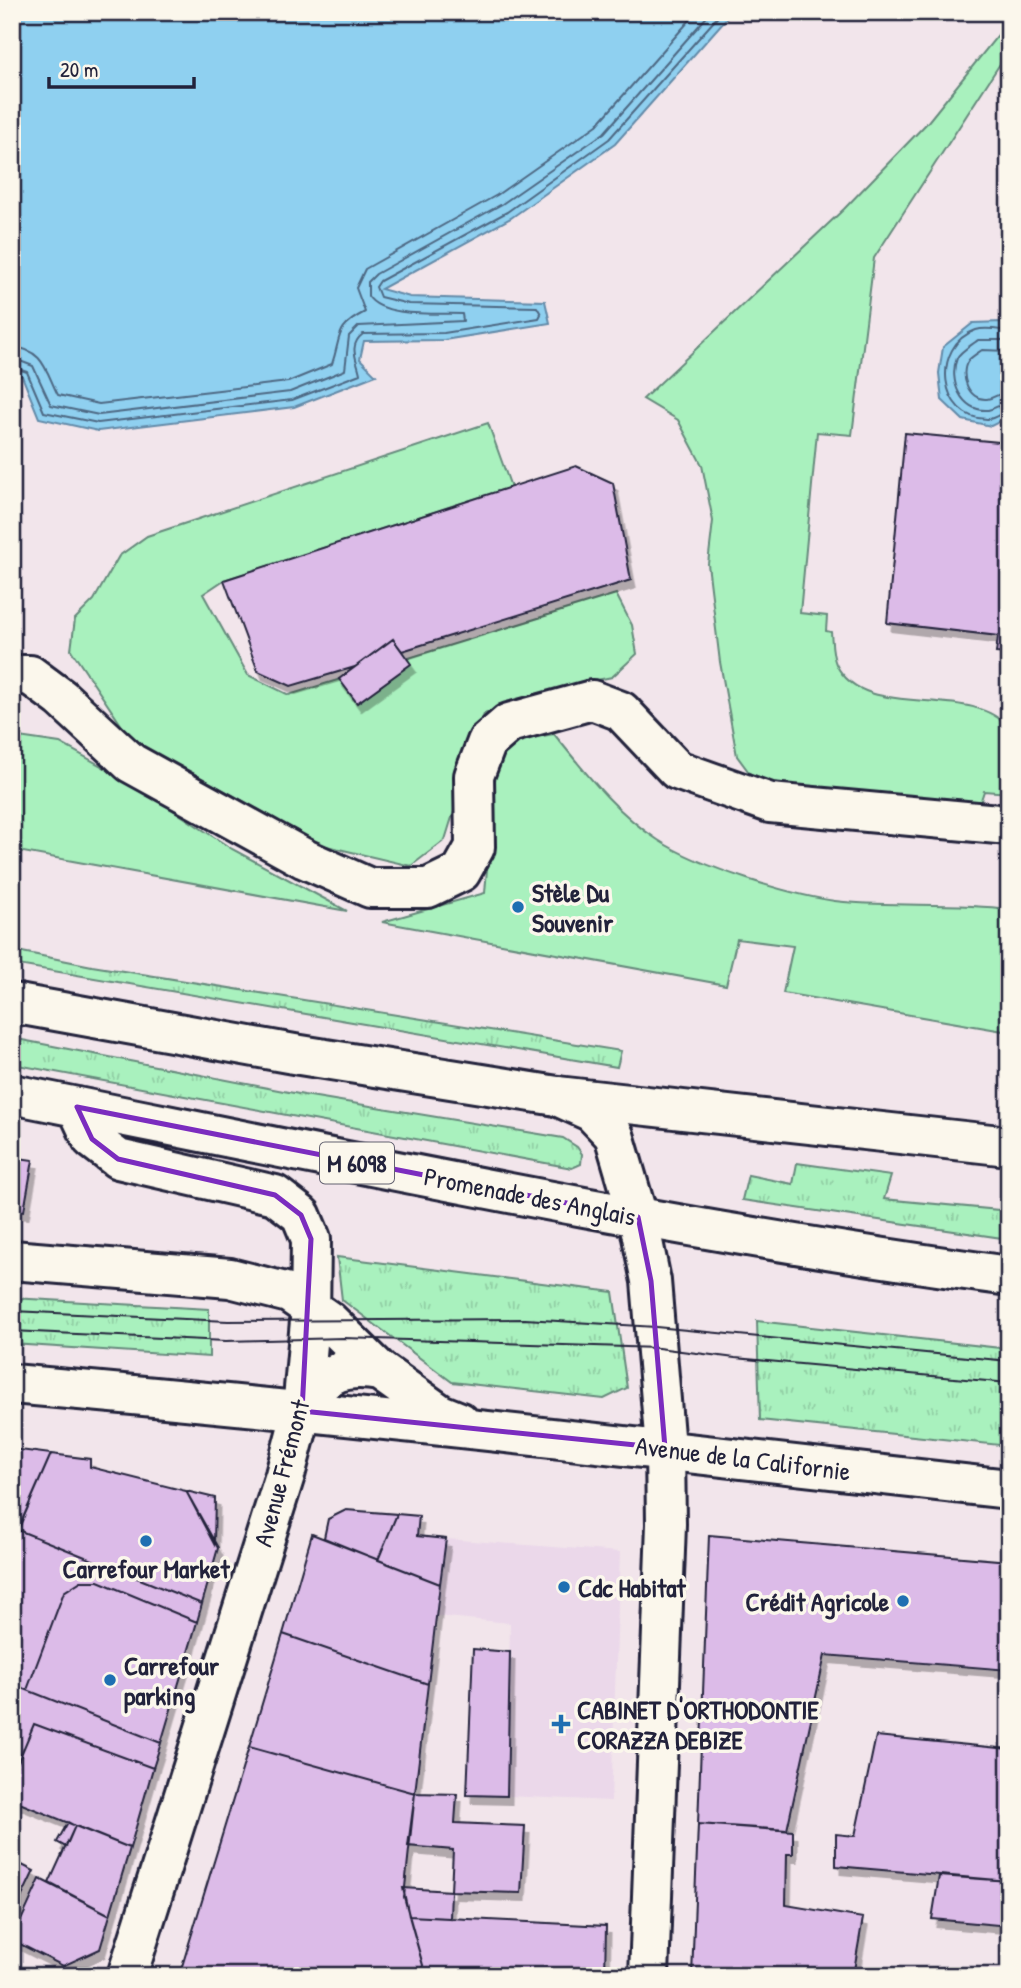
<svg xmlns="http://www.w3.org/2000/svg" width="1021" height="1988" font-family="'Patrick Hand',sans-serif">
  <style>
    .built { fill: #ebd8ea }
    .grass { fill: url(#grass-tufts); stroke: #668a7c; stroke-width: 2 }
    .green { fill: #a9f1be; stroke: #668a7c; stroke-width: 2 }
    .water { fill: #8fd0f0; stroke: #638aa8; stroke-width: 2 }
    .lines { fill: none; stroke-linecap: round; stroke-linejoin: round }
    .shore { stroke: #4e6883; stroke-width: 2 }
    .building { fill: #dcbbe8; stroke: #22223b; stroke-width: 2; filter: url(#shadow) }
    .minor-casing { stroke: #22223b; stroke-width: 44 }
    .major-casing { stroke: #22223b; stroke-width: 44 }
    .minor { stroke: #fbf7ec; stroke-width: 38 }
    .major { stroke: #fbf7ec; stroke-width: 38 }
    .tram { stroke: #22223b; stroke-width: 2 }
    .marked { fill: none; stroke: #7b2cbf; stroke-width: 5; stroke-linejoin: round }
    .poi-dot { fill: #1f6fb2; stroke: #fbf7ec; stroke-width: 2.5 }
    .labels { text-anchor: middle; dominant-baseline: central; stroke-width: 7; stroke-linejoin: round; paint-order: stroke }
    .shield { fill: #fbf7ec; stroke: #636270; stroke-width: 2 }
    .shield-label { font-size: 24px; font-weight: bold; fill: #22223b }
    .poi-label { font-size: 26px; font-weight: bold; fill: #22223b; stroke: #fbf7ec; text-anchor: start }
    .street-label { font-size: 26px; fill: #22223b; stroke: #fbf7ec }
  </style>
  <defs>
    <pattern id="grass-tufts" width="24" height="20" patternUnits="userSpaceOnUse" patternTransform="scale(1.75)"><rect width="24" height="20" fill="#a9f1be"/><path d="M3 7l-1-3M5 7V3M7 7l1-3M15 17l-1-3M17 17v-4M19 17l1-3" fill="none" stroke="#91cea4"/></pattern>
    <filter id="shadow"><feDropShadow dx="4.5" dy="8" stdDeviation="0" flood-color="#0004"/></filter>
  </defs>
  <rect width="100%" height="100%" fill="#f2e5eb"/>
  <filter id="ink" filterUnits="userSpaceOnUse"><feTurbulence type="fractalNoise" baseFrequency=".0143" numOctaves="2"/><feDisplacementMap in="SourceGraphic" scale="14" xChannelSelector="R" yChannelSelector="G"/><feConvolveMatrix kernelMatrix="1 2 1 2 8 2 1 2 1" color-interpolation-filters="sRGB"/></filter>
  <g filter="url(#ink)">
    <path class="built" d="M 446,1539 L 620,1552 L 611,1801 L 507,1796 L 510,1623 L 436,1616 Z"/>
    <path class="grass" d="M 12,950 L 92,966 L 621,1051 L 617,1067 L 12,964 Z
      M 12,1038 L 304,1095 L 563,1138 L 577,1147 L 582,1154 L 581,1164 L 572,1168 L 12,1064 Z
      M 797,1163 L 891,1176 L 884,1199 L 1009,1211 L 1009,1239 L 742,1200 L 748,1175 L 793,1184 Z
      M 337,1257 L 613,1292 L 627,1388 L 604,1399 L 452,1382 L 342,1300 Z
      M 12,1298 L 209,1309 L 209,1357 L 12,1344 Z
      M 757,1321 L 1009,1349 L 1009,1446 L 760,1420 Z"/>
    <path class="green" d="M 1009,21 L 1009,50 L 874,258 L 852,435 L 817,432 L 800,613 L 827,616 L 826,631 L 831,632 C 832,642 832,655 836,664 C 865,724 970,680 1009,728 L 1009,793 L 984,791 L 980,803 L 966,809 L 778,790 L 751,775 L 737,756 L 720,662 L 708,564 L 713,521 L 702,465 L 678,420 L 643,399 L 844,209 L 927,123 Z
      M 488,423 L 511,487 L 224,580 L 203,594 L 248,675 L 289,695 L 616,594 L 632,625 L 637,654 L 612,677 L 562,687 L 484,714 L 445,840 L 411,866 L 322,845 L 130,738 L 71,650 L 75,619 L 94,600 L 119,556 L 147,536 Z
      M 554,734 C 585,772 616,813 658,840 C 699,867 795,897 844,902 C 899,907 954,902 1009,909 L 1009,1032 L 783,993 L 793,946 L 737,939 L 726,985 L 382,922 L 485,893 L 496,761 L 519,740 Z
      M 12,736 L 60,743 L 132,783 L 232,849 L 347,911 L 12,850 Z"/>
    <path class="water" d="M 12,12 L 732,12 L 615,144 L 511,218 L 381,289 L 410,297 L 545,301 L 550,323 L 444,340 L 364,341 L 360,359 L 376,375 L 294,407 L 98,431 L 39,418 L 22,376 L 12,373 Z
      M 1002,322 L 1009,325 L 1009,417 L 991,426 L 963,420 L 942,400 L 939,373 L 943,347 L 973,323 Z"/>
    <g class="lines">
      <path class="shore" d="M 1009,331 C 999,330 986,327 976,330 C 931,345 938,420 988,419 C 995,419 1002,412 1009,411
        M 1009,340 L 978,340 C 972,345 960,351 957,358 C 948,380 961,412 988,410 C 995,409 1001,403 1009,403
        M 12,347 C 44,349 46,372 58,395 L 99,404 L 288,382 L 332,364 C 342,335 334,328 365,312 L 356,288 L 365,269 L 497,195 L 597,125 L 697,12
        M 1009,351 L 982,350 C 978,353 971,357 968,361 C 959,374 968,401 987,399 C 995,398 1000,392 1009,392
        M 12,358 L 33,366 L 51,405 L 99,415 L 290,392 L 345,370 L 349,336 L 359,326 L 463,321 L 462,314 C 438,313 382,318 368,296 L 368,282 L 376,274 L 502,204 L 604,133 L 711,12
        M 12,367 L 27,372 L 44,412 L 98,423 L 292,400 L 360,374 C 358,361 347,346 363,334 L 444,333 L 539,318 L 541,314 L 537,307 L 409,304 L 380,297 L 376,287 L 380,281 L 507,212 L 609,139 L 722,12"/>
    </g>
    <path class="building" d="M 905,433 L 1009,443 L 1009,654 L 996,653 L 998,636 L 887,623 Z
      M 576,466 L 613,483 L 631,580 L 402,651 L 393,639 L 355,667 L 291,686 L 258,671 L 224,580 Z
      M 393,639 L 411,664 L 357,703 L 339,679 Z
      M 12,1157 L 33,1160 L 24,1211 L 12,1210 Z
      M 12,1449 L 51,1454 L 12,1543 Z
      M 51,1454 L 90,1459 L 90,1467 L 186,1491 L 218,1548 L 202,1604 L 18,1530 Z
      M 186,1491 L 215,1498 L 214,1544 Z
      M 346,1510 L 397,1514 L 378,1560 L 324,1538 L 328,1519 Z
      M 397,1514 L 419,1516 L 417,1536 L 446,1539 L 440,1584 L 378,1560 Z
      M 18,1530 L 202,1604 L 197,1622 L 98,1581 L 81,1581 L 64,1592 L 27,1690 L 12,1684 L 12,1543 Z
      M 312,1534 L 440,1584 L 428,1684 L 283,1634 Z
      M 709,1535 L 1009,1561 L 1009,1670 L 825,1655 L 787,1830 L 698,1824 Z
      M 81,1581 L 98,1581 L 197,1622 L 161,1743 L 27,1690 L 64,1592 Z
      M 283,1634 L 428,1684 L 415,1793 L 249,1747 Z
      M 473,1649 L 510,1652 L 507,1796 L 467,1795 Z
      M 12,1684 L 161,1743 L 153,1768 L 34,1724 L 12,1776 Z
      M 34,1724 L 153,1768 L 130,1848 L 12,1800 L 12,1776 Z
      M 876,1736 L 1009,1749 L 1009,1881 L 836,1866 L 836,1834 L 855,1836 Z
      M 249,1747 L 415,1793 L 404,1897 L 426,1976 L 179,1976 Z
      M 415,1793 L 457,1794 L 455,1823 L 525,1826 L 521,1893 L 451,1891 L 453,1850 L 408,1846 Z
      M 68,1822 L 75,1826 L 66,1847 L 57,1842 Z
      M 698,1824 L 793,1831 L 793,1854 L 787,1854 L 786,1905 L 863,1918 L 853,1976 L 692,1976 Z
      M 75,1826 L 130,1848 L 110,1915 L 49,1883 Z
      M 12,1860 L 34,1871 L 12,1917 Z
      M 939,1876 L 1009,1881 L 1009,1926 L 932,1919 Z
      M 40,1879 L 110,1915 L 100,1949 L 63,1966 L 12,1940 Z
      M 403,1888 L 451,1891 L 450,1918 L 409,1916 Z
      M 409,1916 L 606,1926 L 605,1976 L 426,1976 Z"/>
    <g class="lines">
      <defs>
        <path id="minor" d="M 12,675 L 30,675 L 61,698 L 131,763 L 305,859 L 370,888 L 428,888 L 461,872 L 475,847 L 474,776 L 487,742 L 509,723 L 592,700 L 621,711 L 677,770 L 770,803 L 1009,825
          M 557,1096 L 592,1112 L 614,1135 L 638,1217 L 651,1281 L 665,1448 L 666,1524 L 649,1976
          M 127,1976 L 285,1475 L 302,1411"/>
        <path id="major" d="M 12,1003 L 294,1054 L 557,1096 L 1009,1146
          M 12,1094 C 343,1160 674,1231 1009,1276
          M 77,1107 L 92,1139 L 118,1159 L 275,1195 L 301,1215 L 311,1239 L 310,1321 L 302,1411
          M 12,1260 L 230,1278 L 289,1293 L 329,1321 L 380,1371 L 440,1414 L 460,1422
          M 12,1384 C 345,1413 677,1452 1009,1489
          M 302,1411 C 320,1375 339,1364 380,1371"/>
      </defs>
      <use href="#minor" class="minor-casing"/>
      <use href="#major" class="major-casing"/>
      <use href="#minor" class="minor"/>
      <use href="#major" class="major"/>
      <path class="tram" d="M 12,1311 L 228,1321 L 525,1319 L 656,1327 L 1009,1361
        M 12,1331 L 226,1341 L 344,1338 L 658,1348 L 735,1358 L 1009,1383"/>
    </g>
  </g>
  <path class="marked" d="M 77,1107 L 638,1217 L 651,1281 L 665,1448 L 302,1411 L 311,1239 L 301,1215 L 275,1195 L 118,1159 L 92,1139 Z"/>
  <g class="poi-dot">
    <circle cx="518" cy="907" r="7"/>
    <circle cx="146" cy="1541" r="7"/>
    <circle cx="564" cy="1587" r="7"/>
    <circle cx="903" cy="1601" r="7"/>
    <circle cx="110" cy="1680" r="7"/>
    <path d="M557.5 1713.5h7v7h7v7h-7v7h-7v-7h-7v-7h7z"/>
  </g>
  <g class="labels">
    <rect class="shield" x="320" y="1142.5" width="74" height="41" rx="5"/>
    <g class="shield-label">
      <text x="357" y="1163">M 6098</text>
    </g>
    <g class="poi-label">
      <text x="532" y="892">Stèle Du<tspan x="532" dy="30">Souvenir</tspan></text>
      <text x="146" y="1568" text-anchor="middle">Carrefour Market</text>
      <text x="578" y="1587">Cdc Habitat</text>
      <text x="889" y="1601" text-anchor="end">Crédit Agricole</text>
      <text x="124" y="1665">Carrefour<tspan x="124" dy="30">parking</tspan></text>
      <text x="577" y="1709">CABINET D'ORTHODONTIE<tspan x="577" dy="30">CORAZZA DEBIZE</tspan></text>
    </g>
    <g class="street-label">
      <text transform="translate(530 1196) rotate(11)">Promenade des Anglais</text>
      <text transform="translate(743 1458) rotate(7)">Avenue de la Californie</text>
      <text transform="translate(281 1473) rotate(-75)">Avenue Frémont</text>
    </g>
  </g>
  <rect width="1021" height="1988" fill="none" stroke="#fbf7ec" stroke-width="42"/>
  <rect x="21" y="21" width="979" height="1946" fill="none" stroke="#22223b" stroke-width="2.5" filter="url(#ink)"/>
  <path d="M49 77v10h145v-10" fill="none" stroke="#22223b" stroke-width="3.5"/>
  <text x="60" y="77" font-size="21" fill="#22223b" stroke="#fbf7ec" stroke-width="5" paint-order="stroke">20 m</text>
</svg>
